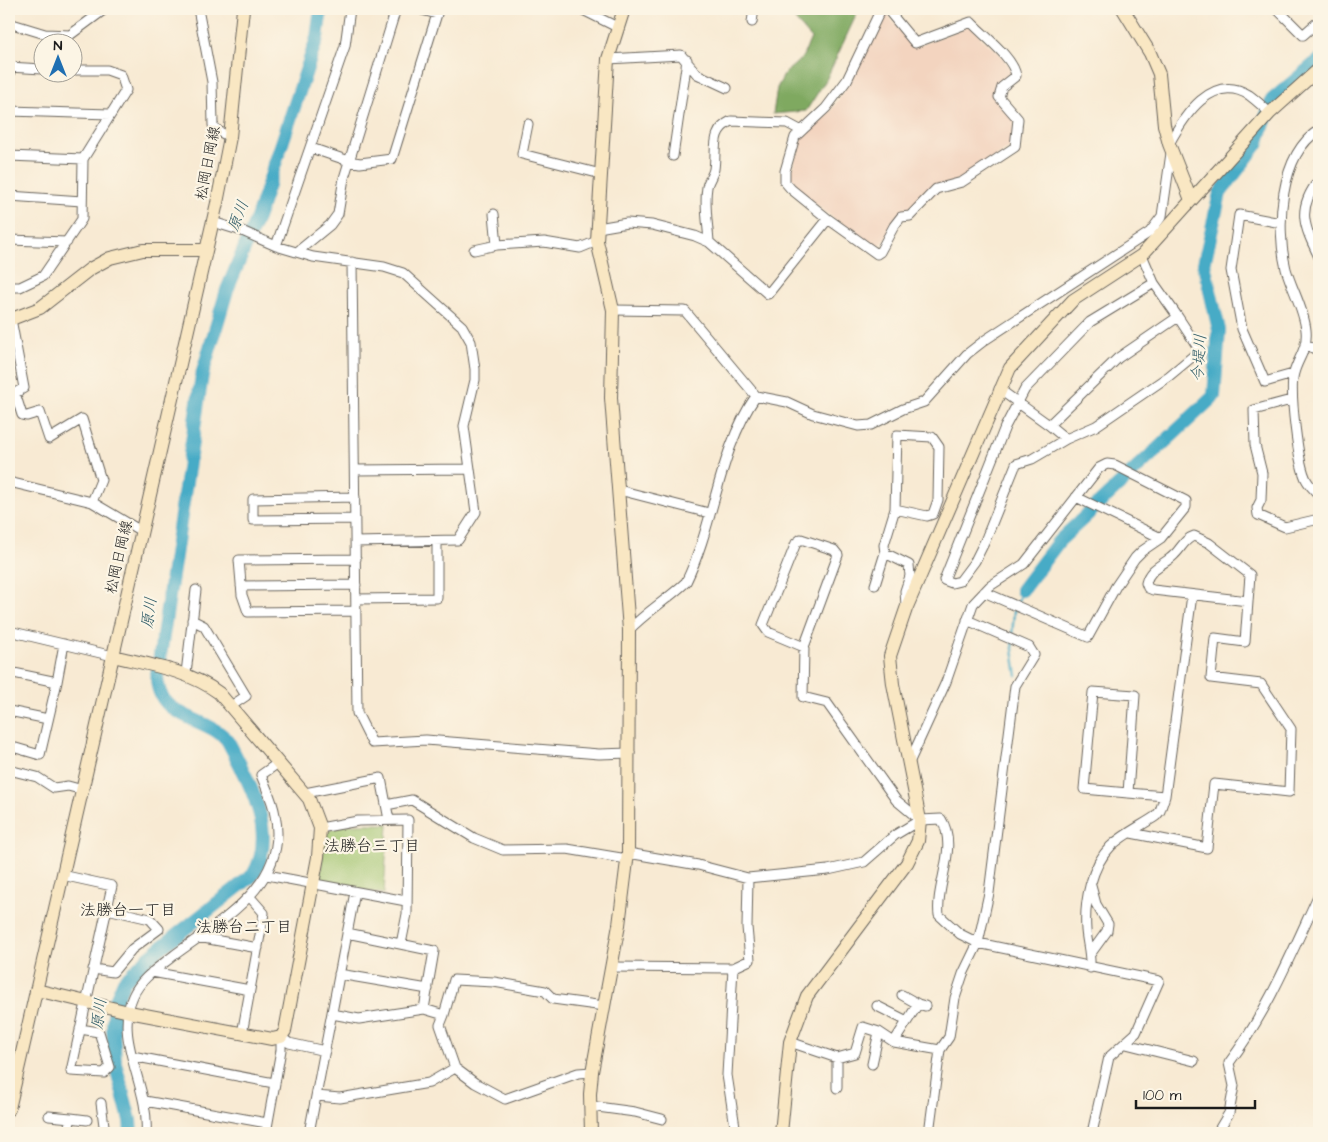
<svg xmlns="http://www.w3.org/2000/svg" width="1328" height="1142" font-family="'Architects Daughter','Klee One',sans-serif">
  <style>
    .built { fill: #f3d4bf }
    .green { fill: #9fc36d; stroke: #5e7044 }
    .forest { fill: #7fa960; stroke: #4e623e }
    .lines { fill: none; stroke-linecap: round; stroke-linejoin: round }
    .stream { stroke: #47abc6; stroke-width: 2.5 }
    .river { stroke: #47abc6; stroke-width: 14 }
    .street-casing { stroke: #69645c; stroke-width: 11 }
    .secondary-casing { stroke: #69645c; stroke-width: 14 }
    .street { stroke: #fff; stroke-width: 9 }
    .secondary { stroke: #f9e7c3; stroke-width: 12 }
    .labels { text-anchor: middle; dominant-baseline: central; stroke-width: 4.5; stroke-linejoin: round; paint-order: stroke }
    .street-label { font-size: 15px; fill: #1c1c1c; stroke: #fcf5e5 }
    .water-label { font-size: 16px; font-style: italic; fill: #2f5c68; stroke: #fcf5e5 }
    .neighbourhood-label { font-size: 16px; fill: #1c1c1c; stroke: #fcf5e5 }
  </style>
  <rect width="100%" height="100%" fill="#fcf5e5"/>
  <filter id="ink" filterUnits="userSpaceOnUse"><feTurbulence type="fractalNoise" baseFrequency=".02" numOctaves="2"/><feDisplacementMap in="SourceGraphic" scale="10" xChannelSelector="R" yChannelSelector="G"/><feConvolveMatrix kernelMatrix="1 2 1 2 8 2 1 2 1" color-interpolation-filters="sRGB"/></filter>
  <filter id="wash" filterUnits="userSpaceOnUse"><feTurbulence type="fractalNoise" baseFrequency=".0096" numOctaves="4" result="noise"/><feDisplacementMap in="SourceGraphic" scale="20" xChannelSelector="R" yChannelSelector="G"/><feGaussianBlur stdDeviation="1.12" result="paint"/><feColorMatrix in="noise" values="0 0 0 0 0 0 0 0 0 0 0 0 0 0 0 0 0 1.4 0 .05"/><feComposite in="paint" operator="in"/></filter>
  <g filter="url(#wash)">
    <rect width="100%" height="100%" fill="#f8ead3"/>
    <path class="built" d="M 886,13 L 914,48 L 968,26 L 973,27 L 982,39 L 996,50 L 1013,71 L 997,98 L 1015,119 L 1012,146 L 961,180 L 954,181 L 907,213 L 876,251 L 792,186 L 790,180 L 800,137 L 830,112 L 848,85 L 883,14 Z"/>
    <path class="green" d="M 388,824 L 384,894 L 323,883 L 320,877 L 325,834 C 338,820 370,825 388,824 Z"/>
    <path class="forest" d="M 796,9 L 859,9 L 826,80 L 806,111 L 773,114 L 777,88 L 785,73 L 802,58 L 811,38 L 795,20 Z"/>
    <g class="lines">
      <path class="stream" d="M 1012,637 L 1014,611 L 1022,590
        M 1012,642 L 1017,676"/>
      <path class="river" d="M 1022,590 L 1059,541 L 1214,396 L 1219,330 L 1204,264 L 1220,193 L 1257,144 L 1272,100 L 1319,60
        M 131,1133 L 130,1120 L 115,1063 L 113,1028 L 115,1002 L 124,981 L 149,957 L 253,875 C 279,832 248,781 228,741 C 206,715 157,720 157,676 L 202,375 L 227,290 L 257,218 L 317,38 L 321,9"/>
    </g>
  </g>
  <g filter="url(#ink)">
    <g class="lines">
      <defs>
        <path id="street" d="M 198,9 L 212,82 L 213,125 L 218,131 L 230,137
          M 581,9 L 617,27
          M 1277,9 L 1303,35 L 1319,21
          M 752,22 L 754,9
          M 9,23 L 45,34 L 70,35 L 105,9
          M 608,59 L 681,55 L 697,74 L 727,88
          M 9,67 L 42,69
          M 9,85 L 10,67
          M 9,111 L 110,114
          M 528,124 L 522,154 L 601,174
          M 1319,130 C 1279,155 1276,228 1286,269 C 1292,290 1304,309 1306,330 C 1308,349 1298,358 1294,373 C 1289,390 1298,466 1307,481 C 1310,486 1315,491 1319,495
          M 1169,144 C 1184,116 1212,72 1249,95 C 1256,100 1263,107 1270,113
          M 311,148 L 349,161 L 360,163 L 392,159 L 437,14 L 418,9
          M 9,156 L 83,159
          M 673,156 L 687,60
          M 1319,180 C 1296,209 1304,226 1319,257
          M 9,196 L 82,201
          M 494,214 L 497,245
          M 828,219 L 877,254 L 880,252 L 894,226 L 901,217 L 910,216 L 936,189 L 962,182 L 1015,147 L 1018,119 L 999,97 L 1002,87 L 1016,76 C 1014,58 984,36 971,22 L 915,43 L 887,9
          M 213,222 L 242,231 L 276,246 L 313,257 L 384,267 L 403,273 L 462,326 L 471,342 L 475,369 L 475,380 L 464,426 L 476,512 L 458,540 L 355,542
          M 1281,223 L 1239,215 L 1231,270 L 1242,329 L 1265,382 L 1293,374
          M 598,228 L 627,223 L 652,225 L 695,236 L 709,242 L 768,294 L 828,219 L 791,189 L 785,182 L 785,171 L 795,137 L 826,108 L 847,80 L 881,9
          M 9,240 L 67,242
          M 709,242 C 708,224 704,205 707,187 C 708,181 713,175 714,169 C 717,149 710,131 731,121 L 787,123 L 800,130
          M 276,246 L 345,46 L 350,9
          M 474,250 L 497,245 L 544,242 L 580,248 L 597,241
          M 297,252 L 330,225 L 338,214 L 344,178 L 396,9
          M 352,262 L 357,713 L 372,743 L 426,740 L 599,754 L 630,753
          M 9,287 L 20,287 L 43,276 L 82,219 L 83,159 L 126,90 L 121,75 L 107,70 L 72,70
          M 613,310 L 685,311 L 756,396 L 787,402 L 813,414 L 858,426 L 871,425 L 903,409 L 924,402 L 967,354 L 985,340 L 1150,232 L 1162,216 L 1171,153
          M 11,319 L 24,388 L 15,393 L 22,415 L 27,416 L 40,412 L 49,439 L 82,419 L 101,480 L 92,502 L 141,531
          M 1305,344 L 1319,351
          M 999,389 L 1049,425 L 1118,358 L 1178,317 L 1154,283 L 1142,255
          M 1291,400 L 1254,410 L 1255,445 L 1262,473 L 1261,500 L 1257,508 L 1258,515 L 1285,527 L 1319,519
          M 1049,425 L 1066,439 L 1096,426 L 1169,376 L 1198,352 L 1197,346 L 1178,317
          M 1066,439 L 1032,459 L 1016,464 L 985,541 L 975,561 L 960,581 L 952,583 L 944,580 L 1005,427 L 1025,389 L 1090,322 L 1154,283
          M 355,470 L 470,469
          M 9,482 L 92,502
          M 619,490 L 709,513
          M 355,497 L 253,499 L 253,520 L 355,519
          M 1076,497 L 1161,538
          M 895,509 L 927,516 L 933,514 L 938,500 L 939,447 L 932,437 L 897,435 L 895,509 L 884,545 L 885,553 L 909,565 L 910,576 L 905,591 L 906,606
          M 801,539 L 834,550 L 838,555 L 804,647 L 768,632 L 763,625 L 796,543 Z
          M 356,559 L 239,560 L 242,595 L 248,612 L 356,611
          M 875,585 L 885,553
          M 241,586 L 356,585
          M 356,599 L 437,598 L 437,541
          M 192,620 L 204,626 L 246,696 L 231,706
          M 629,630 C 646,612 667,600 686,582 C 715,523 718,451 756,396
          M 9,631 L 113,656
          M 804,647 L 803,697 L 827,703 L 896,800 L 920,820
          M 9,672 L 57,682 L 64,644
          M 186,673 L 196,590
          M 1093,692 L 1135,695 L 1128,793 L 1084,789 Z
          M 9,711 L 48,719
          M 9,746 L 40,755 L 57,682
          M 909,763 L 946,682 L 973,604 L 990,586 L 1024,564 L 1099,468 L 1107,464 L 1115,465 L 1186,501 L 1186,507 L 1161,538 L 1142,551 L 1135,558 L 1116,586 L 1088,637 L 984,592
          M 9,770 L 37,777 L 54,788 L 68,786 L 83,790
          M 305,793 L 381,778 L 389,820
          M 1128,793 L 1165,796
          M 386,805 L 412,800 L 474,838 L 503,850 L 567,849 L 627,859
          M 320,828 L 358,821 L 408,820 L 407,914 L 401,944
          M 1131,833 L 1207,848 L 1214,784 L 1289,792 L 1291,729 L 1261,684 L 1211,678 L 1215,638 L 1245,642 L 1250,575 L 1249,574 L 1209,543 L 1194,536 C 1184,539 1181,549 1174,555 C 1164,565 1150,567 1146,583 L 1148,588 L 1153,590 L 1248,601
          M 628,853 L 698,865 L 748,878 L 828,870 L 864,862 L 895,835 L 920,820 L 941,819 C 959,847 935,885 939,915 L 960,934 L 978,943 L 1159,981 L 1136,1033 L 1109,1057 L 1092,1133
          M 62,875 L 112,886 L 71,1071 L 104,1073 L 110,1067 L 99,1032 L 80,1029
          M 267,875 L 406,901
          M 347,933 L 434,951 L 424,1009
          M 198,937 L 258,948
          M 1091,953 L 1107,931 L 1108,924 L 1096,904 L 1091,886
          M 611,967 L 733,968 L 750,960 L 747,927 L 748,878
          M 733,968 L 727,1075 L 736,1133
          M 1090,968 C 1091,954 1087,943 1086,930 C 1084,902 1091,866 1111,846 C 1124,834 1141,826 1156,816 L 1160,811 L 1165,796 L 1192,595
          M 93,969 L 113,972 L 132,949 L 159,929 L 150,919 L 107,909
          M 152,972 L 250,990
          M 339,974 L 428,989
          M 902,995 L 918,1004
          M 877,1006 L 907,1021
          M 332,1014 L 359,1019 L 424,1009 L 444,1015 L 454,980 L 494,982 L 545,991 L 553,999 L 604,1006
          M 444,1015 L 440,1025 L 455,1068 L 475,1083 L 505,1099 L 578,1073 L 592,1072
          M 242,1034 L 264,913 L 250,897
          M 281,1037 L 289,1043 L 325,1051
          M 790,1042 L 837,1058 L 855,1053 L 863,1027 L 879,1032 L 894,1042 L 940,1050
          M 894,1042 L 918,1004 L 925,1006
          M 1126,1044 L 1194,1061
          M 132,1056 L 274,1083
          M 872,1064 L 879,1032
          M 837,1088 L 837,1058
          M 316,1096 L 340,1098 L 429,1083 L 455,1068
          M 145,1101 L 267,1123
          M 101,1103 L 105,1133
          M 590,1106 L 635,1112 L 662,1119
          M 49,1116 L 71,1118
          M 67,1133 L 71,1118 L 87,1120
          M 146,1133 C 150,1087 113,1039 133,996 C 141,978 158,968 173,956 C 220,921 290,884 275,815 C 273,801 266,788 261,775 L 278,763
          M 266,1133 L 281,1050 L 281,1037
          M 309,1133 L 355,892
          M 929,1133 L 940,1050 L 949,1037 L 955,998 L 963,974 L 978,943 L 989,893 L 1015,686 L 1034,655 L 1029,647 L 967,620
          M 1217,1133 L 1229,1113 L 1234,1086 L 1229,1063 C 1268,1011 1292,952 1319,894"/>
        <path id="secondary" d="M 1123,9 L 1150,53 L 1159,74 L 1164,125 L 1169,144 L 1191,200
          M 9,320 L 40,308 L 90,269 L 110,258 L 143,250 L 206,250
          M 36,990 L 129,1012 L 272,1039 L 281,1037 L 285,1031 L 318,857 L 320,828 L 309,799 L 219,693 C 188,670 150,665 113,656
          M 9,1109 L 217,203 L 230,137 L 243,9
          M 591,1133 L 590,1094 L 592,1072 L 619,925 L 628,853 L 629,630 L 611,398 L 613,310 L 597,241 L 608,59 L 624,9
          M 781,1133 L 790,1042 L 807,996 L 907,863 L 918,841 L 920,820 L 893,684 L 890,656 L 906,609 L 1010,368 L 1073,300 L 1142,255 L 1270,113 L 1319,69"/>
      </defs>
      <use href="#street" class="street-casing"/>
      <use href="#secondary" class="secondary-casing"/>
      <use href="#street" class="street"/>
      <use href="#secondary" class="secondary"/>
    </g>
  </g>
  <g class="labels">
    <g class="street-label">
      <text transform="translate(208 163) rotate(-79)">松岡日岡線</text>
      <text transform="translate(119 557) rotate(-77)">松岡日岡線</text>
    </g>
    <g class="water-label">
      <text transform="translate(238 216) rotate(-69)">原川</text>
      <text transform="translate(1199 358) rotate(-86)">今堤川</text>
      <text transform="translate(149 613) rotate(-82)">原川</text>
      <text transform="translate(99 1014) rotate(-83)">原川</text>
    </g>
    <g class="neighbourhood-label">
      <text x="372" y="846">法勝台三丁目</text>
      <text x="128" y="910">法勝台一丁目</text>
      <text x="244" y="927">法勝台二丁目</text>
    </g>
  </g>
  <rect width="1328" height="1142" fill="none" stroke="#fcf5e5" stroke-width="30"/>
  <g transform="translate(58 58)"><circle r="24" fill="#fcf5e5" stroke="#a29e95"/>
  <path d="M0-4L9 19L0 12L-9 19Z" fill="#1f6fb2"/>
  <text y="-8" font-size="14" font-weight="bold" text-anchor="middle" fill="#1c1c1c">N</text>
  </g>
  <path d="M1136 1100v8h119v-8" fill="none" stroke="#1c1c1c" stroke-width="2.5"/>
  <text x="1143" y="1100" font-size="15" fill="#1c1c1c" stroke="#fcf5e5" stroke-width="4" paint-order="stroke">100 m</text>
</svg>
